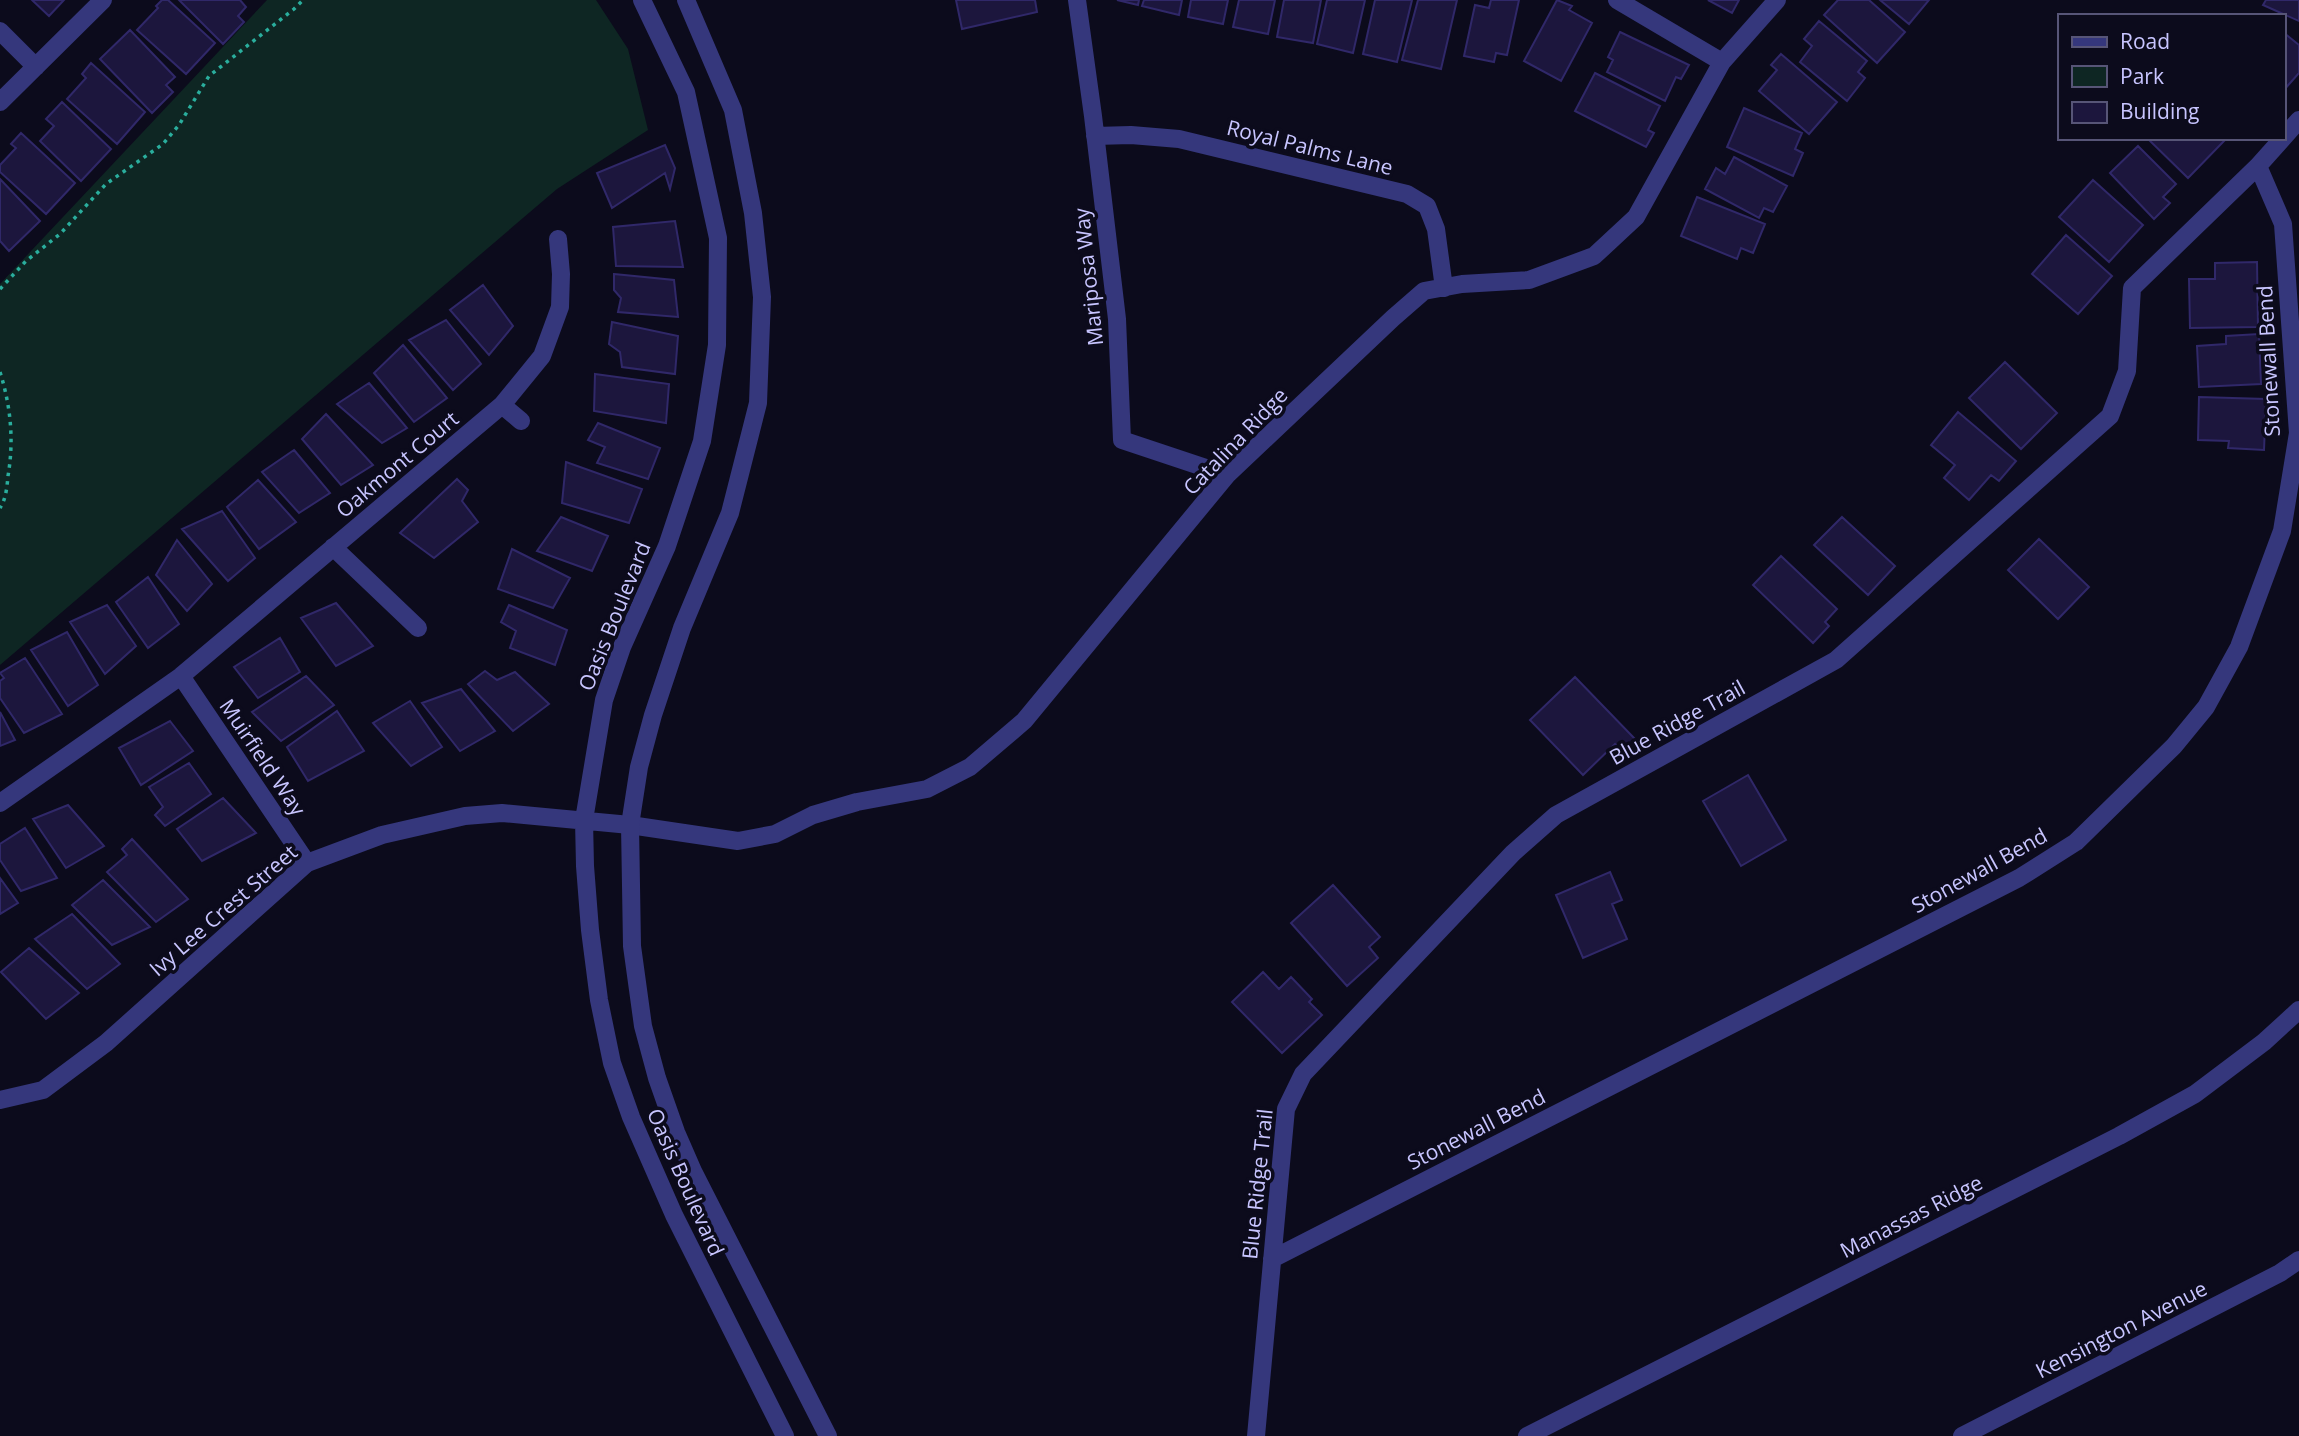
<svg xmlns="http://www.w3.org/2000/svg" width="2299" height="1436" font-family="'Open Sans',sans-serif">
  <style>
    .green { fill: #0e2623 }
    .building { fill: #1c163d; stroke: #302869; stroke-width: 2 }
    .lines { fill: none; stroke-linecap: round; stroke-linejoin: round }
    .path { stroke: #2aae9d; stroke-width: 3.5; stroke-dasharray: 3.5 5; stroke-linecap: butt }
    .minor { stroke: #35377c; stroke-width: 18 }
    .tertiary { stroke: #35377c; stroke-width: 18 }
    .labels { text-anchor: middle; dominant-baseline: central; stroke-width: 7; stroke-linejoin: round; paint-order: stroke }
    .street-label { font-size: 21px; fill: #c8c5ff; stroke: #0c0b1c }
  </style>
  <rect width="100%" height="100%" fill="#0c0b1c"/>
  <path class="green" d="M 267,0 L 596,0 L 628,49 L 648,130 L 557,189 L 0,665 L 0,284 Z"/>
  <path class="building" d="M 32,0 L 64,0 L 49,16 Z
    M 162,0 L 168,0 L 215,43 L 186,74 L 137,30 L 158,8 L 156,6 Z
    M 179,0 L 240,0 L 246,7 L 238,16 L 244,22 L 223,44 Z
    M 956,0 L 1035,0 L 1037,12 L 962,29 Z
    M 1117,0 L 1139,0 L 1138,5 Z
    M 1144,0 L 1182,0 L 1179,15 L 1142,6 Z
    M 1191,0 L 1228,0 L 1223,24 L 1188,17 Z
    M 1239,0 L 1275,0 L 1268,34 L 1233,27 Z
    M 1284,0 L 1321,0 L 1313,43 L 1277,37 Z
    M 1327,0 L 1365,0 L 1353,53 L 1317,44 Z
    M 1375,0 L 1412,0 L 1397,62 L 1363,54 Z
    M 1418,0 L 1457,0 L 1441,69 L 1402,60 Z
    M 1491,0 L 1519,0 L 1507,55 L 1496,53 L 1494,62 L 1464,56 L 1475,5 L 1489,8 Z
    M 1557,0 L 1572,6 L 1569,10 L 1592,23 L 1561,81 L 1524,61 Z
    M 1708,0 L 1739,0 L 1732,13 Z
    M 1838,0 L 1869,0 L 1905,32 L 1877,63 L 1824,15 Z
    M 1880,0 L 1929,0 L 1909,24 Z
    M 2266,0 L 2299,0 L 2299,21 L 2263,5 Z
    M 1819,21 L 1867,61 L 1858,72 L 1865,78 L 1847,101 L 1800,62 L 1812,46 L 1804,39 Z
    M 130,30 L 175,77 L 166,85 L 173,92 L 152,113 L 100,59 Z
    M 1620,32 L 1689,65 L 1681,79 L 1676,77 L 1665,101 L 1607,72 L 1613,60 L 1608,57 Z
    M 2283,32 L 2299,45 L 2299,73 L 2283,91 Z
    M 1781,54 L 1837,102 L 1809,134 L 1759,91 L 1777,70 L 1771,65 Z
    M 91,63 L 145,112 L 117,144 L 67,99 L 86,78 L 82,74 Z
    M 1595,73 L 1660,106 L 1648,130 L 1654,133 L 1646,147 L 1575,111 Z
    M 62,102 L 111,149 L 81,181 L 40,141 L 54,126 L 46,119 Z
    M 1744,108 L 1802,133 L 1795,149 L 1803,153 L 1793,176 L 1727,147 Z
    M 21,133 L 75,183 L 46,214 L 0,172 L 0,165 L 16,148 L 11,144 Z
    M 2147,138 L 2223,138 L 2225,140 L 2188,178 Z
    M 665,145 L 675,168 L 670,189 L 665,173 L 612,208 L 597,173 Z
    M 2138,146 L 2176,184 L 2163,197 L 2170,203 L 2154,219 L 2110,173 Z
    M 1734,157 L 1787,186 L 1773,212 L 1764,208 L 1759,218 L 1705,189 L 1716,168 L 1725,174 Z
    M 0,179 L 40,221 L 9,251 L 0,241 Z
    M 2093,180 L 2143,225 L 2109,262 L 2059,217 Z
    M 1697,197 L 1765,224 L 1753,253 L 1741,248 L 1737,259 L 1681,236 Z
    M 675,221 L 683,267 L 616,266 L 613,227 Z
    M 2066,235 L 2112,276 L 2078,314 L 2032,274 Z
    M 2257,262 L 2258,327 L 2190,328 L 2189,279 L 2215,279 L 2215,263 Z
    M 614,274 L 674,280 L 678,317 L 618,312 L 621,298 L 614,290 Z
    M 483,285 L 513,326 L 489,355 L 450,310 Z
    M 446,320 L 481,364 L 453,390 L 409,340 Z
    M 612,322 L 678,336 L 675,374 L 622,367 L 620,352 L 609,344 Z
    M 2259,334 L 2261,384 L 2199,387 L 2197,346 L 2226,344 L 2226,336 Z
    M 403,345 L 447,398 L 414,422 L 374,373 Z
    M 2005,362 L 2057,413 L 2021,449 L 1969,398 Z
    M 595,374 L 669,384 L 666,423 L 594,411 Z
    M 369,383 L 407,428 L 382,443 L 337,404 Z
    M 2199,397 L 2266,399 L 2264,450 L 2228,448 L 2229,441 L 2198,440 Z
    M 1958,412 L 2016,461 L 1999,481 L 1991,475 L 1969,500 L 1944,478 L 1955,465 L 1931,445 Z
    M 326,414 L 373,465 L 341,485 L 302,439 Z
    M 598,423 L 660,448 L 648,479 L 597,463 L 605,447 L 588,440 Z
    M 294,450 L 330,493 L 299,513 L 262,472 Z
    M 566,462 L 642,489 L 629,523 L 562,503 Z
    M 457,479 L 468,490 L 462,501 L 478,522 L 434,558 L 400,533 Z
    M 258,480 L 296,522 L 259,549 L 227,507 Z
    M 222,511 L 255,558 L 228,581 L 182,529 Z
    M 561,517 L 608,536 L 592,571 L 537,551 Z
    M 1842,517 L 1895,566 L 1868,595 L 1814,545 Z
    M 2039,539 L 2089,587 L 2058,619 L 2008,570 Z
    M 177,540 L 212,584 L 187,611 L 156,575 Z
    M 512,549 L 570,578 L 553,608 L 498,589 Z
    M 1781,556 L 1837,609 L 1825,622 L 1829,626 L 1813,643 L 1753,585 Z
    M 148,577 L 179,624 L 148,648 L 116,602 Z
    M 336,603 L 373,646 L 336,666 L 301,618 Z
    M 107,605 L 136,646 L 105,674 L 70,622 Z
    M 509,605 L 567,630 L 555,665 L 510,648 L 516,631 L 501,622 Z
    M 67,632 L 98,685 L 68,706 L 31,650 Z
    M 280,638 L 300,672 L 258,698 L 234,667 Z
    M 25,658 L 62,714 L 24,733 L 0,698 L 0,681 L 4,678 L 0,673 Z
    M 485,671 L 497,680 L 515,672 L 549,704 L 513,731 L 468,684 Z
    M 306,676 L 334,705 L 281,741 L 252,712 Z
    M 1575,677 L 1635,739 L 1622,752 L 1615,744 L 1583,775 L 1530,720 Z
    M 461,689 L 495,731 L 460,751 L 422,703 Z
    M 410,701 L 442,747 L 411,766 L 373,723 Z
    M 337,711 L 364,751 L 308,781 L 287,747 Z
    M 0,712 L 15,740 L 0,746 Z
    M 170,721 L 193,751 L 141,785 L 119,748 Z
    M 189,763 L 211,794 L 165,826 L 155,815 L 163,807 L 149,787 Z
    M 1748,775 L 1786,840 L 1741,866 L 1703,801 Z
    M 223,798 L 256,833 L 202,861 L 177,829 Z
    M 68,805 L 104,846 L 66,868 L 33,819 Z
    M 25,828 L 57,878 L 21,891 L 0,860 L 0,844 Z
    M 132,839 L 188,899 L 156,922 L 107,872 L 127,855 L 122,849 Z
    M 1610,872 L 1622,900 L 1612,904 L 1627,939 L 1583,958 L 1556,895 Z
    M 0,878 L 18,903 L 0,914 Z
    M 103,880 L 150,927 L 112,945 L 72,905 Z
    M 1333,885 L 1380,937 L 1369,947 L 1378,958 L 1347,986 L 1291,923 Z
    M 72,914 L 120,964 L 87,989 L 35,939 Z
    M 29,948 L 79,993 L 46,1019 L 1,972 Z
    M 1263,972 L 1279,989 L 1291,977 L 1312,999 L 1309,1002 L 1322,1015 L 1282,1053 L 1232,1002 Z"/>
  <g class="lines">
    <path class="path" d="M 0,289 L 26,261 L 60,234 L 106,184 L 163,144 L 179,125 L 209,76 L 294,9 L 303,0
      M 0,372 C 11,407 14,441 8,476 C 7,487 6,499 0,508"/>
    <path class="minor" d="M 1077,0 L 1093,116 L 1117,319 L 1122,440 L 1227,475
      M 1617,0 L 1722,62
      M 0,31 L 36,67
      M 0,102 L 103,0
      M 1095,136 L 1131,135 L 1179,139 L 1407,194 L 1427,206 L 1436,229 L 1444,288
      M 2283,138 L 2299,120
      M 502,405 L 521,421
      M 333,547 L 418,628
      M 181,676 L 307,863
      M 0,803 L 181,676 L 502,405 L 542,356 L 560,307 L 561,274 L 558,239
      M 630,825 L 738,841 L 775,834 L 813,815 L 857,802 L 927,789 L 970,767 L 1024,721 L 1227,475 L 1393,318 L 1424,291 L 1462,284 L 1529,280 L 1594,256 L 1636,217 L 1722,62 L 1777,0
      M 1272,1259 L 2019,878 L 2076,842 L 2174,746 L 2206,707 L 2239,647 L 2282,531 L 2298,433 L 2283,224 L 2258,166
      M 1256,1436 L 1286,1109 L 1303,1074 L 1513,853 L 1556,815 L 1836,660 L 2110,416 L 2127,371 L 2132,288 L 2258,166 L 2283,138
      M 1527,1436 L 2119,1136 L 2195,1094 L 2264,1042 L 2299,1010"/>
    <path class="tertiary" d="M 642,0 L 686,92 L 718,238 L 717,345 L 702,441 L 667,546 L 622,647 L 604,700 L 584,820 L 585,866 L 590,930 L 599,1000 L 612,1063 L 631,1117 L 674,1215 L 785,1436
      M 686,0 L 733,110 L 753,213 L 762,297 L 758,403 L 730,513 L 682,628 L 653,715 L 639,767 L 630,825 L 632,946 L 643,1026 L 657,1078 L 676,1132 L 693,1171 L 828,1436
      M 0,1100 L 43,1090 L 106,1043 L 307,863 L 382,835 L 465,816 L 502,813 L 630,825
      M 1962,1436 L 2280,1273 L 2299,1260"/>
  </g>
  <g class="labels">
    <g class="street-label">
      <text transform="translate(1310 147) rotate(14)">Royal Palms Lane</text>
      <text transform="translate(1088 277) rotate(-96)">Mariposa Way</text>
      <text transform="translate(2268 361) rotate(-93)">Stonewall Bend</text>
      <text transform="translate(1235 441) rotate(-46)">Catalina Ridge</text>
      <text transform="translate(397 464) rotate(-40)">Oakmont Court</text>
      <text transform="translate(614 616) rotate(-68)">Oasis Boulevard</text>
      <text transform="translate(1677 722) rotate(-29)">Blue Ridge Trail</text>
      <text transform="translate(263 757) rotate(56)">Muirfield Way</text>
      <text transform="translate(1979 870) rotate(-29)">Stonewall Bend</text>
      <text transform="translate(223 910) rotate(-41)">Ivy Lee Crest Street</text>
      <text transform="translate(1476 1129) rotate(-27)">Stonewall Bend</text>
      <text transform="translate(686 1182) rotate(66)">Oasis Boulevard</text>
      <text transform="translate(1257 1184) rotate(-84)">Blue Ridge Trail</text>
      <text transform="translate(1911 1216) rotate(-27)">Manassas Ridge</text>
      <text transform="translate(2121 1329) rotate(-27)">Kensington Avenue</text>
    </g>
  </g>
  <rect x="2058" y="14" width="228" height="126" fill="#0c0b1c" stroke="#575577" stroke-width="2"/>
  <rect x="2072" y="37" width="35" height="10" fill="#35377c" stroke="#575577" stroke-width="2"/>
  <text x="2120" y="49" font-size="21" fill="#c8c5ff">Road</text>
  <rect x="2072" y="66" width="35" height="21" fill="#0e2623" stroke="#575577" stroke-width="2"/>
  <text x="2120" y="84" font-size="21" fill="#c8c5ff">Park</text>
  <rect x="2072" y="102" width="35" height="21" fill="#1c163d" stroke="#575577" stroke-width="2"/>
  <text x="2120" y="119" font-size="21" fill="#c8c5ff">Building</text>
</svg>
